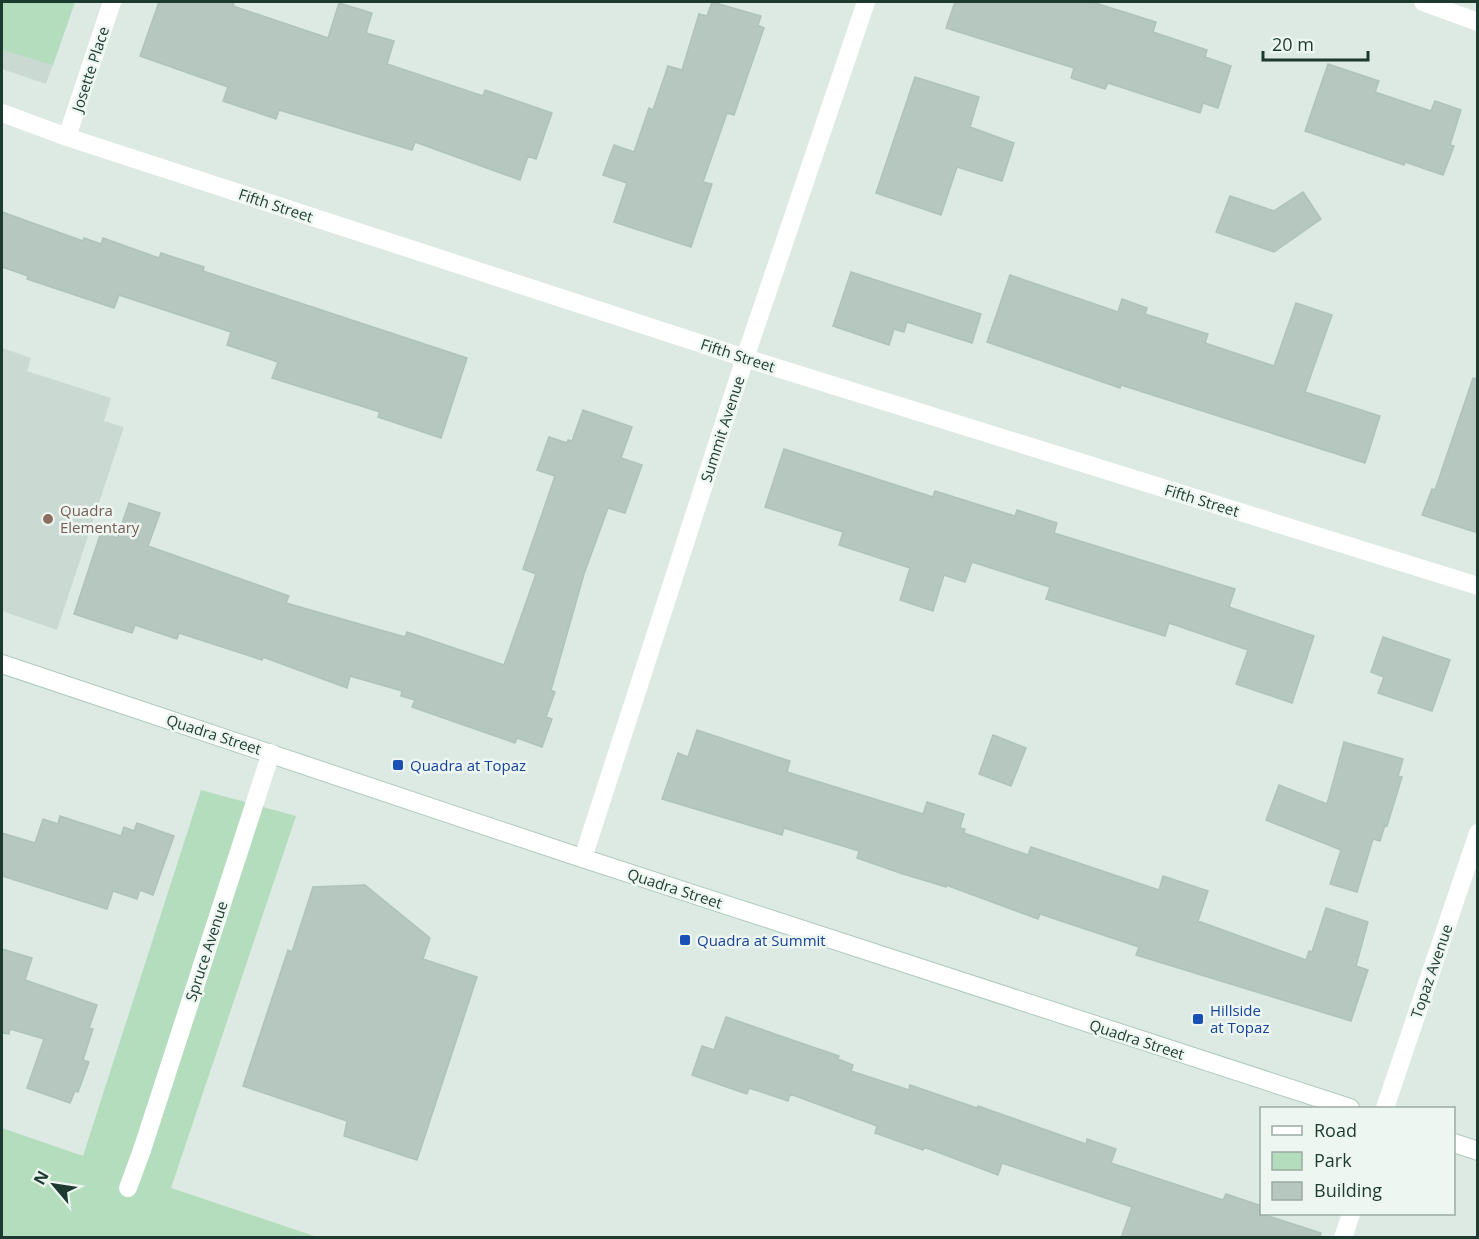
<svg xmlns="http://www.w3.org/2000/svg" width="1479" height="1239" font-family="'Open Sans',sans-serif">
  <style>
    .built { fill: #cadad2 }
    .green { fill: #b3ddbd }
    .building { fill: #b5c7bf; stroke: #afc3ba; stroke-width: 1.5 }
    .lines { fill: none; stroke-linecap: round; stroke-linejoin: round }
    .secondary-casing { stroke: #afcabf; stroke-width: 20 }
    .service { stroke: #fff; stroke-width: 18 }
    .minor { stroke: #fff; stroke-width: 18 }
    .secondary { stroke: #fff; stroke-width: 18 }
    .education-dot { fill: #8d6e63; stroke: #edf6f1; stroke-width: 2 }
    .transit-dot { fill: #1a4fb4; stroke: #edf6f1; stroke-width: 2 }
    .labels { text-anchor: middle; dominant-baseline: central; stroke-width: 5; stroke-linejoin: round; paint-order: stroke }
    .street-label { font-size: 15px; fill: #1d3a31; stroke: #edf6f1 }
    .education-label { font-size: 15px; fill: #785e54; stroke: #edf6f1; text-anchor: start }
    .transit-label { font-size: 15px; fill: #164399; stroke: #edf6f1; text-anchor: start }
  </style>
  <rect width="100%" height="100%" fill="#dceae3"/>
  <path class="built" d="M 2,2 L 75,2 L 46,84 L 2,69 Z
    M 2,348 L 31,358 L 27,371 L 111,398 L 104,421 L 124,427 L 57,630 L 2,611 Z"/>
  <path class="green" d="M 2,2 L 75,2 L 53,65 L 2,50 Z
    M 201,790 L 296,816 L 171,1188 L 317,1237 L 2,1238 L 2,1128 L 83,1156 Z"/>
  <path class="building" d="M 159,2 L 234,2 L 233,6 L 328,38 L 339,3 L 372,13 L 366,33 L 394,41 L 387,64 L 483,96 L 485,90 L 552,113 L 536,159 L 528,156 L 520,180 L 415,142 L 412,150 L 279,110 L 276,119 L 223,101 L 228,87 L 140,56 Z
    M 712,2 L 761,16 L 758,25 L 764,28 L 734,115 L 727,113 L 703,182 L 712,184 L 691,247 L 614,222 L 627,183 L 603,175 L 614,145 L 634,152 L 649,108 L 653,110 L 668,66 L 682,70 L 699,14 L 707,16 Z
    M 955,2 L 1092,2 L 1156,22 L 1153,32 L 1207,50 L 1205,57 L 1231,66 L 1218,108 L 1203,103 L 1200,113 L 1108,83 L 1105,89 L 1071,78 L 1074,68 L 946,28 Z
    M 1328,64 L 1379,81 L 1375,92 L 1431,111 L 1435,101 L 1461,110 L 1450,145 L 1454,146 L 1443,175 L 1405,162 L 1404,165 L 1305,131 Z
    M 915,77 L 979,97 L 970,127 L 1014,143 L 1002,181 L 957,167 L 941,215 L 876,193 Z
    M 1303,192 L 1321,219 L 1274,252 L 1216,232 L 1230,196 L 1274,211 Z
    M 2,212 L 83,241 L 84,238 L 101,244 L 103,238 L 159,258 L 161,253 L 204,267 L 203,271 L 467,358 L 441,438 L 378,417 L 380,412 L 272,378 L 278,362 L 227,345 L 231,332 L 119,295 L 114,308 L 27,279 L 28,276 L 2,267 Z
    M 851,272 L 981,314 L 972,343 L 907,322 L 904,332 L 894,329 L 889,345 L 833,326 Z
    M 1010,275 L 1118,312 L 1122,299 L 1147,308 L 1145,314 L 1208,334 L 1205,343 L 1274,366 L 1296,303 L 1332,315 L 1305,392 L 1380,416 L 1365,463 L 1121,385 L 1120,388 L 987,342 Z
    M 1473,378 L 1478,379 L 1478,533 L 1422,515 L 1432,489 L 1435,490 Z
    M 583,410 L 632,427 L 621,458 L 642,465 L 625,513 L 608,508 L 584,574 L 551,690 L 555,692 L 546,717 L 552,719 L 542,747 L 517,738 L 515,743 L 412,707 L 415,700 L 401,696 L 402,691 L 350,676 L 347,688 L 263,657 L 262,660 L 179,633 L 177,639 L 135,625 L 132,633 L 74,614 L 101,532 L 117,538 L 129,503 L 160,513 L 148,546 L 289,596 L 286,603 L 405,637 L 407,632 L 504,665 L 536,574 L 523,569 L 555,476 L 537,470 L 549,437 L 567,443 L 568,440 L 572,441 Z
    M 784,449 L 933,497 L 935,491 L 1015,516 L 1017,510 L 1057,523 L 1054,533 L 1235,589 L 1229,607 L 1314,636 L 1292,703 L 1236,684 L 1248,650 L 1169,623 L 1165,636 L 1046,599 L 1050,587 L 972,562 L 965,582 L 944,575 L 933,611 L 900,600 L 910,568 L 839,545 L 843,532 L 765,507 Z
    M 1383,637 L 1450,660 L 1432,711 L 1378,693 L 1384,677 L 1371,672 Z
    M 697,730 L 790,761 L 787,772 L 923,814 L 927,802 L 964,814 L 960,828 L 965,829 L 964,833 L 1028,855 L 1031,847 L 1159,890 L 1163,876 L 1208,891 L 1198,921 L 1306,960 L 1309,951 L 1312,952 L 1326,908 L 1368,922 L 1356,966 L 1368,970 L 1351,1021 L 1136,955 L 1139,947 L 1040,914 L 1038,919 L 946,885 L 946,887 L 900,873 L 857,858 L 859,851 L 784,828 L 782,835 L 662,799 L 678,753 L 688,757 Z
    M 993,735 L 1026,748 L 1011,786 L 979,774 Z
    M 1344,742 L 1403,759 L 1398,776 L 1402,777 L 1387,826 L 1385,825 L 1380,841 L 1373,839 L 1357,892 L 1330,884 L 1341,850 L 1266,820 L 1279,785 L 1327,804 Z
    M 60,816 L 121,836 L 124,827 L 134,831 L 137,823 L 174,836 L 153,895 L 140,890 L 137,899 L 113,891 L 107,909 L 2,876 L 2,833 L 35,843 L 43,819 L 58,824 Z
    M 365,885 L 430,938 L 423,959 L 477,977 L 417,1160 L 344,1136 L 347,1121 L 243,1086 L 288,950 L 292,952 L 313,887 Z
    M 2,949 L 32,958 L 25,980 L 97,1005 L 89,1028 L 93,1029 L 83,1060 L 89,1062 L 78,1092 L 75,1091 L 70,1103 L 27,1088 L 44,1039 L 10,1029 L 9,1034 L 2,1033 Z
    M 726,1017 L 839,1056 L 838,1059 L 853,1065 L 851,1071 L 909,1090 L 910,1085 L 977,1108 L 978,1106 L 1086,1144 L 1087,1139 L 1116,1149 L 1111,1163 L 1223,1200 L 1226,1194 L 1262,1206 L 1262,1214 L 1321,1233 L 1320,1238 L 1121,1238 L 1132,1207 L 1002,1163 L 998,1175 L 924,1147 L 923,1150 L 875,1133 L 877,1126 L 790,1094 L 788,1101 L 749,1088 L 747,1094 L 692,1075 L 702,1046 L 714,1050 Z"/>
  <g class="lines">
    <defs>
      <path id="secondary" d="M 2,664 L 570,854 L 1350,1108
        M 1454,1143 L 1478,1151"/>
    </defs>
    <use href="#secondary" class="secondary-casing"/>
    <path class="service" d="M 128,1188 L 142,1150"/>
    <path class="minor" d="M 1423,2 L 1478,22
      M 2,113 L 67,137 L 745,358 L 1478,586
      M 67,137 L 112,2
      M 583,858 L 745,358 L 866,2
      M 1385,1108 L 1478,833
      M 142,1150 L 271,753
      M 1343,1238 L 1351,1214"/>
    <use href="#secondary" class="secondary"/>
  </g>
  <circle class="education-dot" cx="48" cy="519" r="6"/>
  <g class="transit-dot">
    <rect x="392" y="759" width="12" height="12" rx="3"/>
    <rect x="679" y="934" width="12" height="12" rx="3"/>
    <rect x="1192" y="1013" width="12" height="12" rx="3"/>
  </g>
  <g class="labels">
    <g class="street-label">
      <text transform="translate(90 69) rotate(-72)">Josette Place</text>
      <text transform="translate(276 205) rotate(18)">Fifth Street</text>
      <text transform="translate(738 355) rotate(18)">Fifth Street</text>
      <text transform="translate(722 429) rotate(-72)">Summit Avenue</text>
      <text transform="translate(1202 500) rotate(17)">Fifth Street</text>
      <text transform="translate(214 734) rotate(18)">Quadra Street</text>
      <text transform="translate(675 888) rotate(18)">Quadra Street</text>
      <text transform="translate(206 951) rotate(-72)">Spruce Avenue</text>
      <text transform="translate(1431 971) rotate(-71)">Topaz Avenue</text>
      <text transform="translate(1137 1039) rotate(18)">Quadra Street</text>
    </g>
    <g class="education-label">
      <text x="60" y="510">Quadra<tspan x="60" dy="17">Elementary</tspan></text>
    </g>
    <g class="transit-label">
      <text x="410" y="765">Quadra at Topaz</text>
      <text x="697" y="940">Quadra at Summit</text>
      <text x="1210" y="1010">Hillside<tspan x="1210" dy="17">at Topaz</tspan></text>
    </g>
  </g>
  <rect width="1479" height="1239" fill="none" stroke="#1d3a31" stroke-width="6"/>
  <rect x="1260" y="1107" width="195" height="108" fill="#edf6f1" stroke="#9aaba4" stroke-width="1.5"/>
  <rect x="1272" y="1126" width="30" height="9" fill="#ffffff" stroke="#9aaba4" stroke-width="1.5"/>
  <text x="1314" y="1137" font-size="18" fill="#1d3a31">Road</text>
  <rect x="1272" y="1152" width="30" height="18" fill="#b3ddbd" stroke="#9aaba4" stroke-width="1.5"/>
  <text x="1314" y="1167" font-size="18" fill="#1d3a31">Park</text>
  <rect x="1272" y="1182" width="30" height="18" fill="#b5c7bf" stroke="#9aaba4" stroke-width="1.5"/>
  <text x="1314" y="1197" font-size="18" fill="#1d3a31">Building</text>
  <g transform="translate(54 1185) rotate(299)" stroke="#edf6f1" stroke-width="4.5" paint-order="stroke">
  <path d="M0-4.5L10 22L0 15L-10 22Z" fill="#1d3a31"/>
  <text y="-9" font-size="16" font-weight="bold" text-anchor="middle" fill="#1d3a31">N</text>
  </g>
  <path d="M1263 51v9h105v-9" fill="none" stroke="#1d3a31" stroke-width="3"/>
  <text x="1272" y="51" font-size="18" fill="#1d3a31" stroke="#edf6f1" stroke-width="4.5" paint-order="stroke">20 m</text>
</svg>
